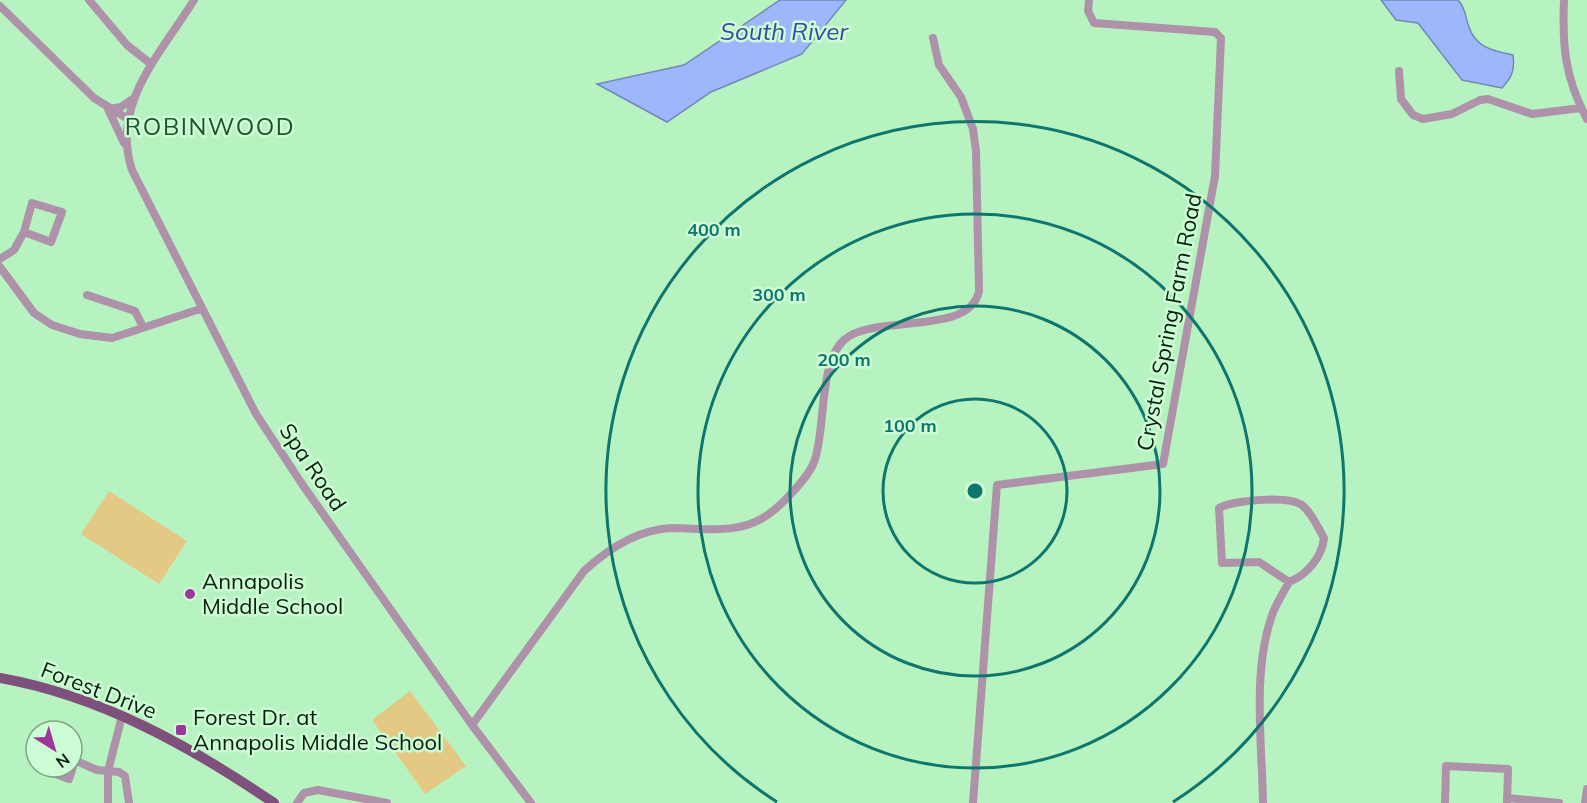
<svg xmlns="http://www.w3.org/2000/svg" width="1587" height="803" font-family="Mulish,sans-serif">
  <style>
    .green { fill: #e4c984 }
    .water { fill: #9eb7fc; stroke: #7189b4; stroke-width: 1.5 }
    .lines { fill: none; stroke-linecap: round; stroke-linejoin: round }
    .minor { stroke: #ad92aa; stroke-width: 8 }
    .major { stroke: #7e507c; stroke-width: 10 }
    .ring { fill: none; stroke: #0f766e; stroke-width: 3 }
    .poi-dot { fill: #9e379b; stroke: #cdfdd4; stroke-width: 2 }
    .labels { text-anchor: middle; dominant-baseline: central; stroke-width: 5; stroke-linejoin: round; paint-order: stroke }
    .street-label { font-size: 22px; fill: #081f0d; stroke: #cdfdd4 }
    .poi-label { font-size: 22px; fill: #081f0d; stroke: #cdfdd4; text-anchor: start }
    .water-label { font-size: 24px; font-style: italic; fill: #364c9d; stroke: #cdfdd4 }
    .neighbourhood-label { font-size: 24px; letter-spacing: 1.5px; fill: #1b542a; stroke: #cdfdd4 }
    .centre { fill: #0f766e; stroke: #cdfdd4; stroke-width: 3 }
    .ring-label { font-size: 18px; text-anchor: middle; font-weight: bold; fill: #0f766e; stroke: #cdfdd4; stroke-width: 5; stroke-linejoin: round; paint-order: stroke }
  </style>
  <rect width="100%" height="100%" fill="#b7f3c0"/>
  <path class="green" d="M 109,491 L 187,541 L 159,584 L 81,534 Z
    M 410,691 L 466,766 L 425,794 L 372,720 Z"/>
  <path class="water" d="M 780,0 L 846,0 L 802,54 L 711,92 L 667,122 L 597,84 L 684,65 Z
    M 1381,0 L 1458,0 C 1466,8 1465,17 1469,27 C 1476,48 1494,51 1513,55 C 1515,70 1512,77 1502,88 L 1462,80 L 1418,23 L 1396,20 Z"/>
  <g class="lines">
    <path class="minor" d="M 89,0 L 127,45 L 151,64
      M 194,0 C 162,52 110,104 132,170 L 256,414 L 302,484 L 472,725 L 531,803
      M 1564,0 C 1562,46 1565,78 1587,119
      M 0,6 L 94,98 L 128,119
      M 1399,71 L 1401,99 L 1413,115 L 1423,119 L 1452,114 L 1480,100 L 1488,99 L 1532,114 L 1581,108
      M 108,109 L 124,143
      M 110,109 L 121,107 L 134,98
      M 0,259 L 14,250 L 24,232 L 51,242 L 62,212 L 32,203 L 24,232
      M 0,267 L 34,313 L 52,325 L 80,334 L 112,338 L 200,309
      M 87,295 L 135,311 L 143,327
      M 472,725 L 584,571 C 608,549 638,529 672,528 C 704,528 737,535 766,516 C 780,507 808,478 814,462 C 826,432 818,363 844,340 C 873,313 970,337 979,291 L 976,151 L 973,129 L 961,97 L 939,65 L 933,38
      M 72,759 L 97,770 L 119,772 L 125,776 L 129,803
      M 52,767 L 50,772 L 69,779 L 75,761
      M 1507,798 L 1559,803
      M 108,803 L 108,771 L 122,716
      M 297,803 L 304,793 L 318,790 L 387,803
      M 973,803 L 997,485 L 1163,464 L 1215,176 L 1221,38 L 1215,32 L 1094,23 L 1088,11 L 1089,0
      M 1263,803 C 1262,742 1252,673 1272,615 C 1276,604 1283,593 1289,582 C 1307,575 1322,557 1324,538 C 1318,528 1312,513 1303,506 C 1290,495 1233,500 1219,508 L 1222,563 L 1259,562 L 1289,582
      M 1445,803 L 1446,766 L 1508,769 L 1507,803
      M 1585,803 L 1587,789"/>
    <path class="major" d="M 0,678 C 101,696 190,746 274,803"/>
  </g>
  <g class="ring">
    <circle cx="975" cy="491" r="92"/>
    <circle cx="975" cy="491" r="185"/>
    <circle cx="975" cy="491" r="277"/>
    <path d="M777 802A369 369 0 1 1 1173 802"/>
  </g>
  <g class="poi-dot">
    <circle cx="190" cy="594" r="6"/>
    <rect x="175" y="724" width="12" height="12" rx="3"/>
  </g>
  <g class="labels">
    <g class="street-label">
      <text transform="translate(1169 322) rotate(-79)">Crystal Spring Farm Road</text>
      <text transform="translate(313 467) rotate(56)">Spa Road</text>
      <text transform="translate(99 690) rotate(21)">Forest Drive</text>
    </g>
    <g class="poi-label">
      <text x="202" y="581">Annapolis<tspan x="202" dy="25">Middle School</tspan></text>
      <text x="193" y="717">Forest Dr. at<tspan x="193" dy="25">Annapolis Middle School</tspan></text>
    </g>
    <g class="water-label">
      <text x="784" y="31">South River</text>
    </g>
    <g class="neighbourhood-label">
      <text x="210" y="126">ROBINWOOD</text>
    </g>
  </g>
  <circle cx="975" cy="491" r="9" class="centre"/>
  <g class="ring-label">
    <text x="714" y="236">400 m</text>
    <text x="779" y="301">300 m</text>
    <text x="844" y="366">200 m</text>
    <text x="910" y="432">100 m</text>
  </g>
  <g transform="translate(54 749) rotate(143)"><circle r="28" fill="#cdfdd4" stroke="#7ea484" stroke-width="1.5"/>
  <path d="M0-4.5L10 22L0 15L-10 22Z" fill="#9e379b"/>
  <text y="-9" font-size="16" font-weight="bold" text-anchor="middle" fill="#081f0d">N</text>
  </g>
</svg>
